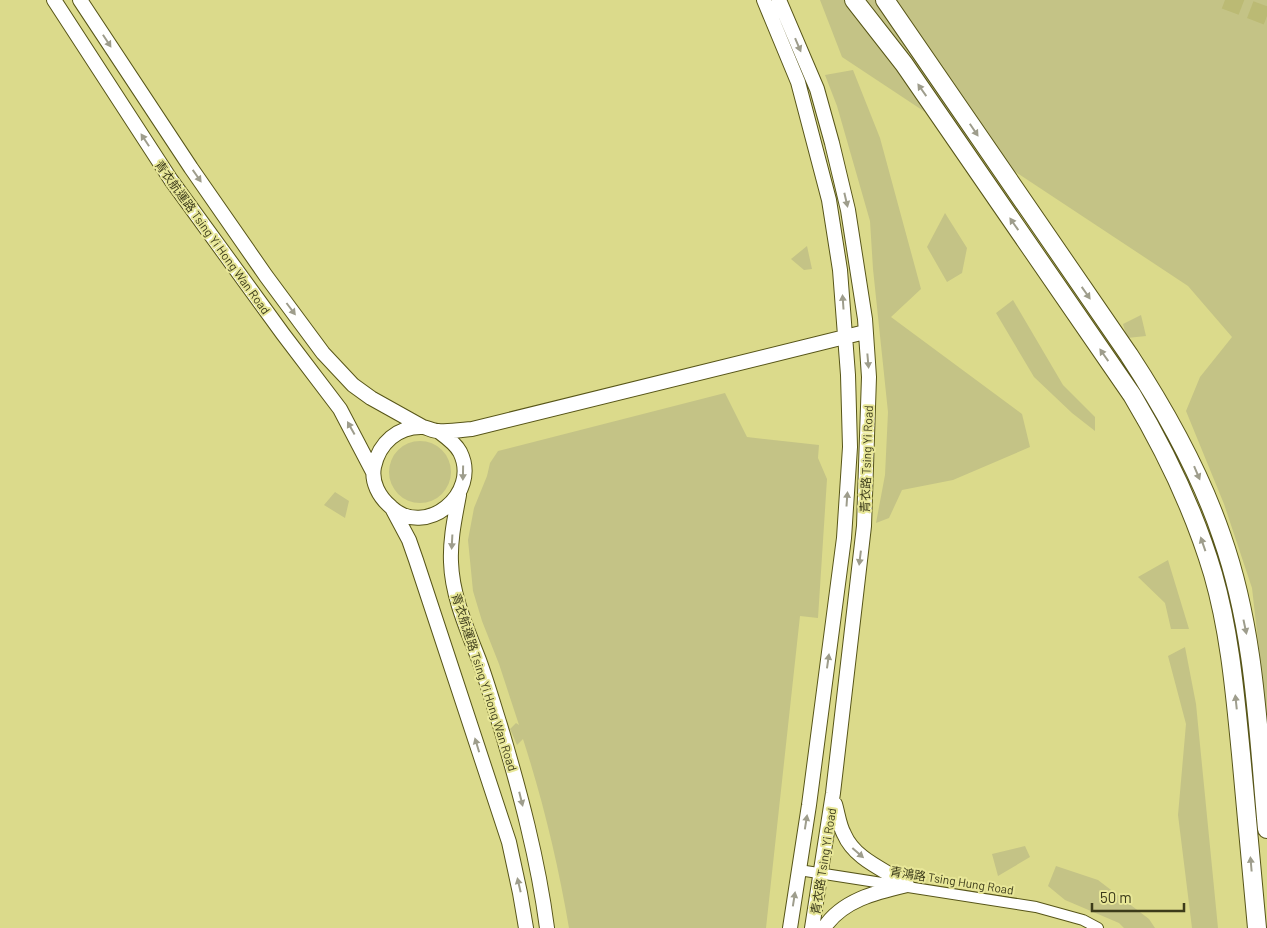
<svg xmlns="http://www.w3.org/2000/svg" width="1267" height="928" font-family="Barlow,'Noto Sans TC',sans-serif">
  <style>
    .green { fill: #c4c386 }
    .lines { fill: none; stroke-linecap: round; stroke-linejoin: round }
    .highway-tunnel { stroke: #bbba74; stroke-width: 18; stroke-dasharray: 18 9; stroke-linecap: butt }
    .street-casing { stroke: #575518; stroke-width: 12 }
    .secondary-casing { stroke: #575518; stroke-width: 16 }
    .highway-casing { stroke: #575518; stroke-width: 20 }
    .street { stroke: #fff; stroke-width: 10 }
    .secondary { stroke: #fff; stroke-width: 14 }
    .highway { stroke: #fff; stroke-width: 18 }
    .oneway { fill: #9e9d8c }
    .labels { text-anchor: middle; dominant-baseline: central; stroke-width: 4; stroke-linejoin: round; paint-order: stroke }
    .street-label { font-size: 12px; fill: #3c3b1a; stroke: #e8e798 }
  </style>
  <rect width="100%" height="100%" fill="#dbda8b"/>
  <path class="green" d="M 820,0 L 1267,0 L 1267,721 L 1252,588 L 1224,504 L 1186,411 L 1200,377 L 1232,337 L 1188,286 L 842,57 Z
    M 853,70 L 880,138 L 921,289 L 891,317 L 1022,414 L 1030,447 L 953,480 L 902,490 L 889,518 L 876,523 L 885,475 L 888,412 L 873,269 L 870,221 L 837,106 L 825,75 Z
    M 945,213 L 967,248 L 962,273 L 947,282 L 927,247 Z
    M 807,246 L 812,269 L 804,270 L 791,259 Z
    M 1013,300 L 1063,385 L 1095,417 L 1095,431 L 1072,413 L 1034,377 L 996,313 Z
    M 1141,315 L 1146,336 L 1127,338 L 1123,324 Z
    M 725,393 L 747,437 L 819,445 L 818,458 L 827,479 L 818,618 L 800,616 L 766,928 L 569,928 C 558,863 543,801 523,739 L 517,745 L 510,729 L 516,723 L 519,725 L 499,664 L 482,621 L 473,591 L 468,540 L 474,508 L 487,476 L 490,463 L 498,451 Z
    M389 472a31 31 0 1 1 62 0a31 31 0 1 1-62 0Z
    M 335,492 L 349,501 L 345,518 L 324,505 Z
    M 1168,560 L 1189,629 L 1171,629 L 1165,603 L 1138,577 Z
    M 1185,647 L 1196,704 L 1218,928 L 1192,928 L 1178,815 L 1186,724 L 1168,656 Z
    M 1025,846 L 1030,857 L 998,876 L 992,854 Z
    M 1056,866 L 1098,880 L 1149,919 L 1155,928 L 1124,928 L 1119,923 L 1065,900 L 1048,886 Z"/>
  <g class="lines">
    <path class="highway-tunnel" d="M 1225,0 L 1267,16"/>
    <defs>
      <path id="street" d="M 799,870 L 1036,907 L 1083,920 L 1098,928"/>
      <path id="secondary" d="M 54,0 L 171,180 L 283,334 L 340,409 L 373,472
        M 80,0 L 191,168 L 266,276 L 323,353 L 353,385 L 371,398 L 423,427
        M 764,0 L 798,82 L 829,200 L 840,270 L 848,375 L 850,447 L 844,538 L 809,805 L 790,928
        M 779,0 L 817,89 L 832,143 L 848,210 L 865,319 L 869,377 L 864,526 L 833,793 L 812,928
        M 438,431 C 446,437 455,443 460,452 C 481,494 425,539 391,507 C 379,497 371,482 374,467 C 379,443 398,426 423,427 C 428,428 433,431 438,431 C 449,432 461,430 472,429 L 865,332
        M 459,495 C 455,517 450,539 451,562 C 452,596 467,629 479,660 C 487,682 493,703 500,725 C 520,792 538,859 547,928
        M 393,510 L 409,540 L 416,560 L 509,842 L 520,893 L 526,928
        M 835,804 C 838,814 839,825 844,834 C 855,860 886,870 907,885
        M 824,928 C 842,900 877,892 907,885"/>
      <path id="highway" d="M 854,0 L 904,64 L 1132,395 C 1166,452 1194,510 1213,574 C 1230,633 1235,694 1241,754 C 1246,812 1252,870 1257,928
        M 885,0 L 1129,355 C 1167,413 1200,472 1222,537 C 1255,631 1258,731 1267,829"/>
    </defs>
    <use href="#street" class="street-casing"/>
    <use href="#secondary" class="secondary-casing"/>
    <use href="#highway" class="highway-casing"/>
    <use href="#street" class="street"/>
    <use href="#secondary" class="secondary"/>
    <use href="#highway" class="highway"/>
  </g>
  <defs><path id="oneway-solid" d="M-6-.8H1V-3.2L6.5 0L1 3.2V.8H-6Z" transform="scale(1.25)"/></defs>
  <g class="oneway">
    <use href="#oneway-solid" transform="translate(107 41) rotate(57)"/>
    <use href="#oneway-solid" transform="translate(798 45) rotate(67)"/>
    <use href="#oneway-solid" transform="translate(922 90) rotate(-125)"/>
    <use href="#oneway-solid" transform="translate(974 130) rotate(56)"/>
    <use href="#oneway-solid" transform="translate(145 140) rotate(-123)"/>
    <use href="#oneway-solid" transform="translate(197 176) rotate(55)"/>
    <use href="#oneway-solid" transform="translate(846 200) rotate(77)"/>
    <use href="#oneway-solid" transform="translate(1014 224) rotate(-125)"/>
    <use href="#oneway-solid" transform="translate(1086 293) rotate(55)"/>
    <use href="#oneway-solid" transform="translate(843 302) rotate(-94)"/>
    <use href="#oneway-solid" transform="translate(291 309) rotate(53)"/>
    <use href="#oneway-solid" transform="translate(1104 355) rotate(-125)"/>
    <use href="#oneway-solid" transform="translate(868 361) rotate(85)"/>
    <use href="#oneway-solid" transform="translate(351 428) rotate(-119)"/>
    <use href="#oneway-solid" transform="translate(463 473) rotate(91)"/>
    <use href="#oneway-solid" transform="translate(1197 473) rotate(67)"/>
    <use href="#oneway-solid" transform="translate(847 499) rotate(-86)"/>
    <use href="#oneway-solid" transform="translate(452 542) rotate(93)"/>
    <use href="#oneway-solid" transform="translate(1203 544) rotate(-109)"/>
    <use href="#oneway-solid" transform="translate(860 558) rotate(97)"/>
    <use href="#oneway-solid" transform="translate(1245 627) rotate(78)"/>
    <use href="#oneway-solid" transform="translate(828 661) rotate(-82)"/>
    <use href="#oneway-solid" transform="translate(1236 702) rotate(-96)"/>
    <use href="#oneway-solid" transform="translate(477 745) rotate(-107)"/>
    <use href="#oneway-solid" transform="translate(521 799) rotate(76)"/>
    <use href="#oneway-solid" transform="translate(806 822) rotate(-81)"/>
    <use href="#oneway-solid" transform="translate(858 853) rotate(41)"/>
    <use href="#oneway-solid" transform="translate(1251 864) rotate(-95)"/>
    <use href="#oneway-solid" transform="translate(519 885) rotate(-103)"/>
    <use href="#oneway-solid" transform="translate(794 899) rotate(-81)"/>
  </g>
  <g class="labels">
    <g class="street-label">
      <text transform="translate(213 237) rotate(54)">青衣航運路 Tsing Yi Hong Wan Road</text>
      <text transform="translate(866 459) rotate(-88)">青衣路 Tsing Yi Road</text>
      <text transform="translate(485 682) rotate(72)">青衣航運路 Tsing Yi Hong Wan Road</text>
      <text transform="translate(823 861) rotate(-81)">青衣路 Tsing Yi Road</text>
      <text transform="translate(952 880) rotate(9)">青鴻路 Tsing Hung Road</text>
    </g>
  </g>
  <path d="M1092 903v8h92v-8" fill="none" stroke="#3c3b1a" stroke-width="2.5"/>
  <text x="1100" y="903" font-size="15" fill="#3c3b1a" stroke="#e8e798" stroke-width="4" paint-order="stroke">50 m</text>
</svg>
